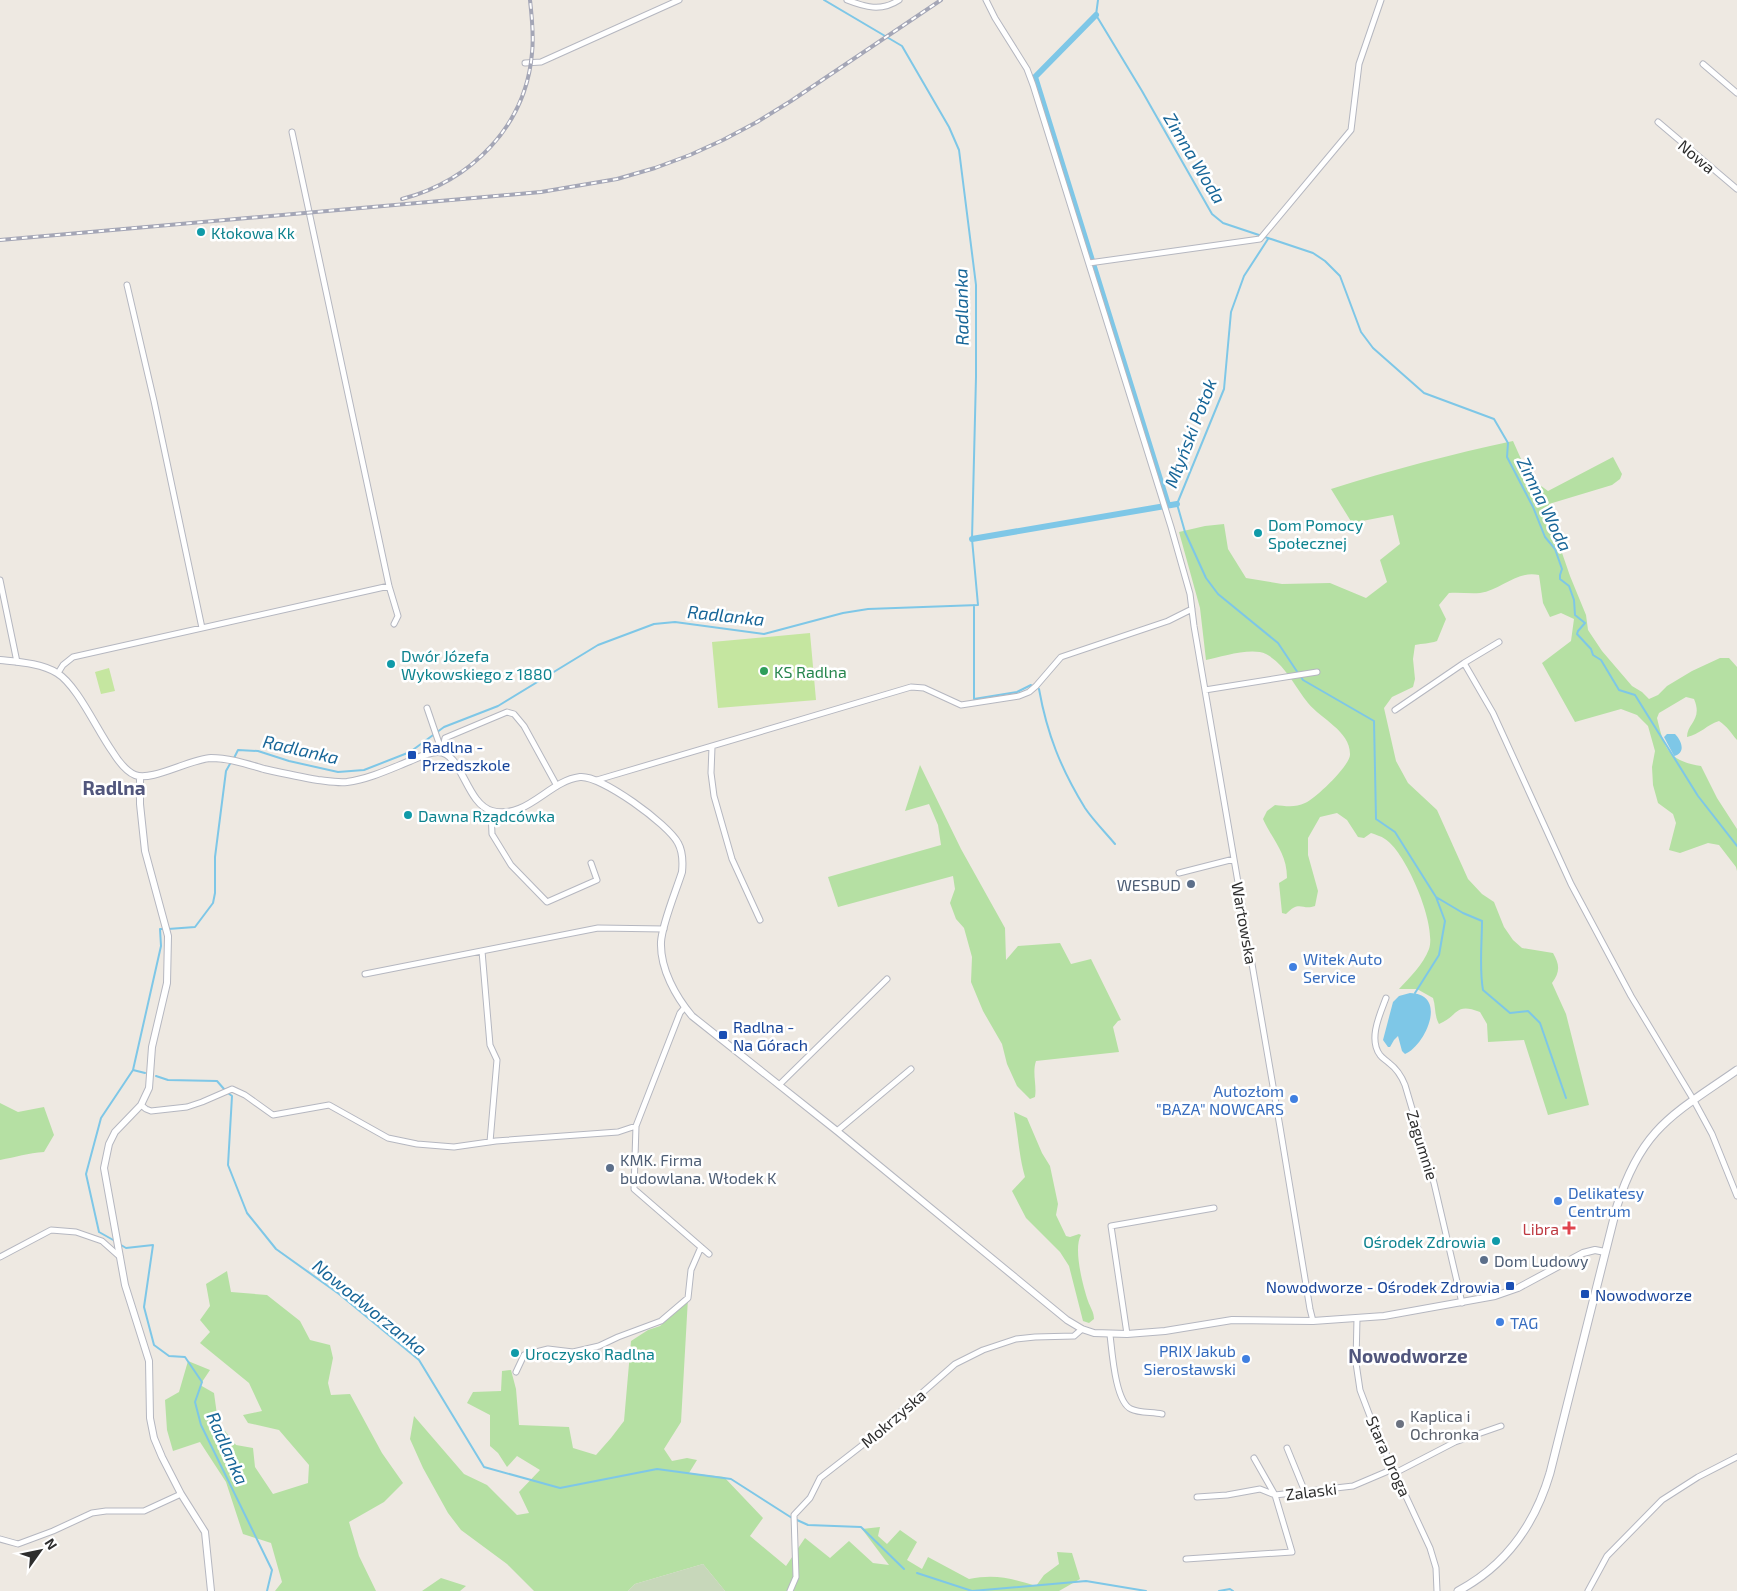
<svg xmlns="http://www.w3.org/2000/svg" width="1737" height="1591" font-family="'Exo 2',sans-serif">
  <style>
    .green { fill: #b5e0a3 }
    .cemetery { fill: #c7d7ba }
    .pitch { fill: #c5e6a0 }
    .water { fill: #7ec7e7 }
    .lines { fill: none; stroke-linecap: round; stroke-linejoin: round }
    .stream { stroke: #7ec7e7; stroke-width: 2 }
    .canal { stroke: #7ec7e7; stroke-width: 6 }
    .minor-casing { stroke: #b5b7c0; stroke-width: 7 }
    .tertiary-casing { stroke: #b5b7c0; stroke-width: 8 }
    .secondary-casing { stroke: #b5b7c0; stroke-width: 9 }
    .minor { stroke: #fff; stroke-width: 5 }
    .tertiary { stroke: #fff; stroke-width: 6 }
    .secondary { stroke: #fff; stroke-width: 7 }
    .rail-casing { stroke: #a4a6b6; stroke-width: 4 }
    .rail { stroke: #fff; stroke-width: 2; stroke-dasharray: 5.5; stroke-linecap: butt }
    .culture-dot { fill: #0f9aa8; stroke: #fff; stroke-width: 2 }
    .leisure-dot { fill: #2e9e5b; stroke: #fff; stroke-width: 2 }
    .transit-dot { fill: #1a4fb4; stroke: #fff; stroke-width: 2 }
    .service-dot { fill: #5c6f8a; stroke: #fff; stroke-width: 2 }
    .shop-dot { fill: #3f7fe0; stroke: #fff; stroke-width: 2 }
    .health-dot { fill: #e0444e; stroke: #fff; stroke-width: 2 }
    .worship-dot { fill: #6b7280; stroke: #fff; stroke-width: 2 }
    .labels { text-anchor: middle; dominant-baseline: central; stroke-width: 5; stroke-linejoin: round; paint-order: stroke }
    .street-label { font-size: 16px; fill: #2e2e2e; stroke: #fff }
    .culture-label { font-size: 16px; fill: #0d838f; stroke: #fff; text-anchor: start }
    .leisure-label { font-size: 16px; fill: #27864d; stroke: #fff; text-anchor: start }
    .transit-label { font-size: 16px; fill: #164399; stroke: #fff; text-anchor: start }
    .service-label { font-size: 16px; fill: #4e5e75; stroke: #fff; text-anchor: start }
    .shop-label { font-size: 16px; fill: #366cbe; stroke: #fff; text-anchor: start }
    .health-label { font-size: 16px; fill: #be3a42; stroke: #fff; text-anchor: end }
    .worship-label { font-size: 16px; fill: #5b616d; stroke: #fff; text-anchor: start }
    .water-label { font-size: 18px; font-style: italic; fill: #186698; stroke: #fff }
    .quarter-label { font-size: 19px; font-weight: bold; fill: #51567c; stroke: #fff }
  </style>
  <rect width="100%" height="100%" fill="#eee9e2"/>
  <path class="green" d="M 1513,441 L 1529,477 L 1548,491 L 1613,457 L 1622,474 L 1620,479 L 1612,485 L 1549,504 L 1550,518 L 1570,576 L 1586,615 L 1588,630 L 1602,651 L 1632,686 L 1642,692 L 1649,699 L 1658,695 L 1667,686 L 1692,671 L 1720,658 L 1729,658 L 1737,667 L 1737,740 C 1730,732 1728,727 1719,721 C 1708,724 1699,735 1687,737 C 1687,723 1703,720 1694,699 L 1686,697 L 1659,713 L 1657,718 C 1664,748 1668,761 1701,766 L 1717,798 L 1737,829 L 1737,871 L 1736,867 L 1719,845 L 1708,843 L 1680,853 L 1669,850 L 1676,823 L 1673,814 L 1658,803 L 1653,785 L 1652,767 L 1655,751 L 1648,726 L 1637,715 L 1621,709 L 1575,722 L 1542,663 L 1571,641 L 1574,619 L 1561,613 L 1550,617 L 1543,603 L 1539,575 C 1517,570 1501,590 1480,593 C 1470,594 1459,592 1449,593 L 1439,605 L 1446,619 L 1437,641 C 1429,644 1423,643 1415,645 L 1413,659 L 1415,679 L 1413,687 L 1392,697 L 1384,708 L 1396,761 L 1408,783 L 1437,810 L 1468,879 L 1482,894 L 1494,902 L 1504,927 L 1513,940 L 1522,948 L 1553,953 C 1560,965 1560,972 1552,983 L 1566,1014 L 1589,1105 L 1548,1115 L 1524,1040 L 1488,1042 L 1487,1024 L 1480,1012 C 1454,1002 1459,1016 1439,1024 C 1434,1015 1436,1007 1433,998 L 1417,989 L 1399,989 C 1410,977 1423,965 1429,949 C 1437,925 1406,852 1385,839 C 1381,836 1376,835 1371,833 L 1364,838 L 1358,837 L 1347,820 L 1337,813 L 1320,817 L 1308,838 L 1308,855 L 1318,891 L 1315,906 C 1302,911 1300,899 1286,914 L 1282,913 L 1279,883 L 1287,878 C 1287,853 1273,841 1263,819 L 1267,811 L 1275,805 C 1285,806 1295,808 1305,803 C 1315,799 1351,765 1350,754 C 1350,731 1321,719 1308,703 C 1295,687 1285,664 1266,654 C 1251,647 1221,657 1206,660 L 1200,608 L 1179,532 L 1205,526 L 1224,524 L 1228,549 L 1246,578 L 1282,584 L 1330,583 L 1366,598 L 1387,582 L 1380,560 L 1400,544 L 1393,515 L 1352,523 L 1331,489 C 1391,470 1452,454 1513,441 Z
    M 920,765 L 961,849 L 1005,928 L 1006,960 L 1018,946 L 1060,943 L 1071,964 L 1091,959 L 1121,1020 L 1118,1021 L 1113,1027 L 1119,1052 L 1036,1061 C 1032,1073 1037,1085 1035,1097 L 1030,1099 L 1017,1086 L 1007,1064 L 1002,1044 L 983,1011 L 971,982 L 972,957 L 964,928 L 956,919 L 950,903 L 955,889 L 953,876 L 838,907 L 828,877 L 941,845 L 938,825 L 929,804 L 905,811 Z
    M 0,1103 L 18,1112 L 44,1107 L 54,1135 L 44,1152 C 28,1153 16,1157 0,1160 Z
    M 1014,1112 L 1027,1118 L 1042,1153 L 1050,1166 L 1058,1204 L 1056,1215 L 1066,1236 L 1070,1237 L 1079,1234 L 1081,1235 C 1073,1249 1083,1286 1088,1301 C 1090,1307 1094,1312 1094,1319 L 1089,1323 L 1083,1321 L 1069,1266 L 1060,1252 L 1026,1218 L 1012,1191 L 1025,1177 C 1019,1156 1018,1134 1014,1112 Z
    M 227,1271 L 231,1292 L 267,1295 L 300,1321 L 310,1340 L 330,1345 L 333,1358 L 328,1383 L 331,1395 L 350,1394 L 382,1453 L 403,1483 L 384,1502 L 349,1522 L 359,1556 L 376,1591 L 275,1591 L 282,1582 L 271,1543 L 243,1534 L 226,1482 L 200,1442 L 173,1451 L 167,1430 L 165,1400 L 179,1392 L 188,1361 L 210,1370 L 200,1385 L 214,1393 L 218,1422 L 236,1445 L 253,1448 L 255,1467 L 273,1494 L 308,1483 L 309,1465 L 279,1430 L 248,1423 L 243,1415 L 262,1411 L 249,1383 L 200,1343 L 210,1332 L 200,1320 L 210,1306 L 206,1284 Z
    M 688,1298 L 681,1422 L 664,1449 L 672,1461 L 687,1458 L 697,1460 L 689,1473 L 724,1477 L 763,1518 L 750,1536 L 786,1566 L 805,1538 L 830,1558 L 849,1541 L 873,1563 L 889,1565 L 862,1529 L 880,1527 L 878,1536 L 887,1544 L 900,1530 L 917,1542 L 907,1560 L 922,1569 L 928,1557 L 969,1579 C 995,1574 1010,1578 1036,1586 L 1044,1575 L 1059,1564 L 1057,1552 L 1072,1553 L 1080,1579 L 1059,1591 L 725,1591 L 703,1564 L 635,1584 L 628,1591 L 534,1591 L 507,1564 L 461,1530 L 448,1513 L 423,1468 L 410,1439 L 414,1416 L 464,1474 L 487,1485 L 517,1515 L 529,1513 L 519,1492 L 540,1470 L 517,1456 L 507,1467 L 498,1453 L 490,1446 L 490,1415 L 467,1403 L 473,1392 L 501,1391 L 502,1371 L 511,1370 L 516,1389 L 519,1425 L 569,1427 L 573,1448 L 596,1455 L 611,1438 L 624,1421 L 631,1341 L 648,1330 L 660,1326 Z
    M 441,1578 L 466,1586 L 460,1591 L 422,1591 Z"/>
  <path class="cemetery" d="M 703,1564 L 725,1591 L 628,1591 L 635,1584 Z"/>
  <path class="pitch" d="M 810,633 L 816,700 L 718,708 L 712,642 Z
    M 109,668 L 115,691 L 101,694 L 95,672 Z"/>
  <path class="water" d="M 1667,734 L 1675,734 C 1682,741 1686,753 1674,756 L 1673,754 L 1664,737 Z
    M 1410,993 C 1449,994 1425,1046 1405,1054 L 1402,1051 L 1398,1036 L 1394,1040 L 1390,1047 L 1388,1047 L 1383,1040 L 1393,1002 L 1399,996 Z"/>
  <g class="lines">
    <path class="stream" d="M 1098,0 L 1096,15 L 1142,91 L 1212,214 L 1223,223 L 1313,253 L 1325,261 L 1340,276 L 1361,332 L 1373,348 L 1424,393 L 1494,419 L 1508,443 L 1507,457 L 1533,507 L 1545,537 L 1555,549 L 1562,569 L 1560,575 L 1560,579 L 1569,586 L 1574,600 L 1575,615 L 1585,623 L 1578,631 L 1577,634 L 1591,649 L 1593,655 L 1601,660 L 1619,690 L 1635,695 L 1698,796 L 1737,846
      M 1268,239 L 1244,276 L 1231,312 L 1224,389 L 1177,504 L 1185,532 L 1206,578 L 1218,594 L 1278,643 L 1298,673
      M 974,605 L 974,699 L 1017,692 L 1031,685
      M 1301,677 L 1303,680 L 1374,721 L 1376,819 L 1395,832 L 1436,897 L 1463,913 L 1482,921 C 1482,943 1479,968 1483,990 L 1510,1013 L 1528,1011 L 1540,1023 L 1566,1098
      M 1039,689 C 1047,734 1061,769 1085,808 C 1093,820 1105,832 1115,844
      M 234,758 L 238,750 L 258,751 L 289,761 L 338,772 L 364,770 L 410,752 L 444,727 L 498,706 L 598,645 L 654,624 L 675,622 L 764,634 L 843,613 L 868,609 L 978,605 L 972,539 L 976,377 L 976,285 L 959,150 L 949,127 L 902,46 L 824,0
      M 168,929 L 195,927 L 213,903 L 215,893 L 215,857 L 226,771 L 231,762
      M 1415,993 L 1439,955 L 1445,921 L 1436,897
      M 133,1070 L 145,1073
      M 156,1076 L 168,1080 L 217,1081 L 224,1089
      M 228,1093 L 232,1096 L 228,1165 L 247,1213 L 276,1249 L 339,1294 L 419,1360 L 484,1467 L 560,1488 L 657,1469 L 731,1479 L 792,1518
      M 115,1241 L 99,1232 L 86,1174 L 101,1118 L 133,1070 L 161,946 L 160,929 L 163,929
      M 121,1245 L 126,1248 L 153,1245 L 144,1307 L 154,1345 L 169,1356 L 185,1357 L 202,1382 L 195,1402 L 201,1425 L 272,1570 L 267,1591
      M 797,1520 L 808,1525 L 861,1527 L 904,1569
      M 917,1573 L 972,1591 L 1086,1581 L 1146,1591
      M 1219,1591 L 1230,1589 L 1233,1591"/>
    <path class="canal" d="M 1096,15 L 1035,77 L 1168,505
      M 972,539 L 1177,504"/>
    <defs>
      <path id="minor" d="M 847,0 C 865,7 881,12 899,0
        M 986,0 L 995,18 L 1027,69 L 1033,85 L 1171,527 L 1190,594 L 1194,626 L 1280,1127 L 1310,1309 L 1313,1321
        M 525,63 L 541,62 L 679,0
        M 1703,64 L 1737,93
        M 1658,122 L 1737,189
        M 292,132 L 389,586 L 398,616 L 394,624
        M 1089,263 L 1260,239 L 1351,130 L 1359,64 L 1381,0
        M 127,285 L 154,401 L 202,628
        M 0,580 L 17,662
        M 1464,663 L 1493,713 L 1571,884 L 1631,996 L 1693,1099 L 1712,1134 L 1737,1196
        M 58,673 L 63,665 L 73,657 L 389,586
        M 1205,690 L 1317,672
        M 427,708 L 441,749
        M 1395,710 L 1464,663 L 1499,642
        M 712,747 L 711,773 L 714,796 L 732,859 L 760,920
        M 442,752 L 445,738 L 507,712 L 514,714 L 524,726 L 557,786
        M 597,780 L 911,687 L 924,688 L 961,705 L 1019,696 L 1029,692 L 1036,686 L 1061,657 L 1168,621 L 1192,609
        M 491,811 L 492,834 L 511,865 L 547,902 L 597,880 L 591,863
        M 1179,873 L 1234,859
        M 482,951 L 490,1045 L 497,1060 L 490,1142
        M 365,974 L 598,928 L 664,929
        M 1386,998 C 1380,1014 1368,1039 1380,1055 C 1382,1058 1386,1060 1389,1063 C 1397,1069 1401,1075 1405,1085 L 1434,1183 L 1462,1303
        M 685,1007 L 680,1013 L 636,1126 L 634,1189 L 709,1254
        M 779,1085 L 887,979
        M 141,1105 L 146,1109 L 151,1111 L 187,1107 L 202,1102 L 232,1089 L 245,1095 L 273,1115 L 329,1105 L 388,1138 L 417,1144 L 454,1147 L 496,1141 L 618,1132 L 636,1126
        M 837,1131 L 911,1069
        M 0,1257 L 51,1230 L 76,1232 L 102,1241 L 120,1257
        M 1357,1318 L 1356,1363 L 1360,1390 L 1376,1432 L 1430,1548 L 1436,1568 L 1437,1591
        M 1127,1334 L 1111,1226 L 1214,1208
        M 1110,1335 C 1112,1350 1115,1402 1131,1409 C 1139,1413 1152,1412 1162,1414
        M 516,1372 L 524,1355 L 548,1349 L 573,1352 L 599,1346 L 618,1337 L 661,1321 L 688,1298 L 691,1270 L 701,1247
        M 1287,1448 L 1305,1492
        M 1395,1473 L 1455,1442 L 1501,1426
        M 1197,1497 L 1227,1495 L 1260,1489 L 1275,1495 L 1353,1486 L 1393,1469
        M 0,1539 L 18,1544 L 53,1531 L 92,1513 L 106,1511 L 144,1511 L 181,1494
        M 1186,1559 L 1292,1552 L 1275,1495 L 1254,1458
        M 790,1591 L 796,1577 L 794,1515 L 810,1498 L 820,1478 L 865,1443 L 955,1364 L 983,1350 L 1016,1339 L 1035,1337 L 1074,1336 L 1082,1329
        M 1588,1591 L 1607,1556 L 1662,1500 L 1698,1477 L 1737,1457"/>
      <path id="tertiary" d="M 0,660 C 18,662 41,663 57,673 C 77,685 97,730 112,751 C 117,759 125,771 135,775 C 151,782 190,759 211,758 C 229,758 247,764 264,769 C 282,773 300,777 318,780 C 327,781 337,783 347,782 C 369,779 390,769 410,761 C 419,757 429,752 438,752 C 462,752 466,804 492,811 C 527,820 548,781 580,777 C 601,775 668,824 678,843 C 683,852 683,862 682,872 C 676,891 662,924 661,942 C 660,969 676,997 692,1016 L 837,1131 L 1067,1320 L 1082,1329 L 1094,1333 L 1127,1334 L 1165,1331 L 1232,1320 L 1313,1321 L 1384,1316 L 1495,1296 L 1518,1288 L 1583,1253 L 1595,1250 L 1605,1252
        M 140,777 L 140,804 L 145,851 L 168,936 L 167,983 L 152,1047 L 149,1088 L 141,1105 L 115,1132 L 109,1144 L 104,1168 L 125,1285 L 149,1361 L 150,1418 L 154,1438 L 162,1457 L 181,1494 L 205,1532 L 211,1591"/>
      <path id="secondary" d="M 1458,1591 C 1505,1566 1535,1524 1550,1473 L 1617,1206 C 1642,1127 1674,1114 1737,1070"/>
    </defs>
    <use href="#minor" class="minor-casing"/>
    <use href="#tertiary" class="tertiary-casing"/>
    <use href="#secondary" class="secondary-casing"/>
    <use href="#minor" class="minor"/>
    <use href="#tertiary" class="tertiary"/>
    <use href="#secondary" class="secondary"/>
    <defs>
      <path id="rail" d="M 402,199 C 471,181 526,126 532,53 C 534,35 532,18 530,0
        M 0,240 L 541,192 L 617,179 L 655,168 L 690,155 L 723,140 L 757,122 L 791,101 L 941,0"/>
    </defs>
    <use href="#rail" class="rail-casing"/>
    <use href="#rail" class="rail"/>
  </g>
  <g class="culture-dot">
    <circle cx="201" cy="232" r="5"/>
    <circle cx="1258" cy="533" r="5"/>
    <circle cx="391" cy="664" r="5"/>
    <circle cx="408" cy="815" r="5"/>
    <circle cx="1496" cy="1241" r="5"/>
    <circle cx="515" cy="1353" r="5"/>
  </g>
  <circle class="leisure-dot" cx="764" cy="671" r="5"/>
  <g class="transit-dot">
    <rect x="407" y="750" width="10" height="10" rx="2.5"/>
    <rect x="718" y="1030" width="10" height="10" rx="2.5"/>
    <rect x="1505" y="1281" width="10" height="10" rx="2.5"/>
    <rect x="1580" y="1289" width="10" height="10" rx="2.5"/>
  </g>
  <g class="service-dot">
    <circle cx="1191" cy="884" r="5"/>
    <circle cx="610" cy="1168" r="5"/>
    <circle cx="1484" cy="1260" r="5"/>
  </g>
  <g class="shop-dot">
    <circle cx="1293" cy="967" r="5"/>
    <circle cx="1294" cy="1099" r="5"/>
    <circle cx="1558" cy="1201" r="5"/>
    <circle cx="1500" cy="1322" r="5"/>
    <circle cx="1246" cy="1359" r="5"/>
  </g>
  <path class="health-dot" d="M1566.5 1220.5h5v5h5v5h-5v5h-5v-5h-5v-5h5z"/>
  <circle class="worship-dot" cx="1400" cy="1424" r="5"/>
  <g class="labels">
    <g class="street-label">
      <text transform="translate(1697 156) rotate(40)">Nowa</text>
      <text transform="translate(1245 923) rotate(80)">Wartowska</text>
      <text transform="translate(1423 1145) rotate(73)">Zagumnie</text>
      <text transform="translate(893 1418) rotate(-41)">Mokrzyska</text>
      <text transform="translate(1389 1456) rotate(66)">Stara Droga</text>
      <text transform="translate(1311 1491) rotate(-7)">Zalaski</text>
    </g>
    <g class="culture-label">
      <text x="211" y="232">Kłokowa Kk</text>
      <text x="1268" y="524">Dom Pomocy<tspan x="1268" dy="18">Społecznej</tspan></text>
      <text x="401" y="655">Dwór Józefa<tspan x="401" dy="18">Wykowskiego z 1880</tspan></text>
      <text x="418" y="815">Dawna Rządcówka</text>
      <text x="1486" y="1241" text-anchor="end">Ośrodek Zdrowia</text>
      <text x="525" y="1353">Uroczysko Radlna</text>
    </g>
    <g class="leisure-label">
      <text x="774" y="671">KS Radlna</text>
    </g>
    <g class="transit-label">
      <text x="422" y="746">Radlna -<tspan x="422" dy="18">Przedszkole</tspan></text>
      <text x="733" y="1026">Radlna -<tspan x="733" dy="18">Na Górach</tspan></text>
      <text x="1500" y="1286" text-anchor="end">Nowodworze - Ośrodek Zdrowia</text>
      <text x="1595" y="1294">Nowodworze</text>
    </g>
    <g class="service-label">
      <text x="1181" y="884" text-anchor="end">WESBUD</text>
      <text x="620" y="1159">KMK. Firma<tspan x="620" dy="18">budowlana. Włodek K</tspan></text>
      <text x="1494" y="1260">Dom Ludowy</text>
    </g>
    <g class="shop-label">
      <text x="1303" y="958">Witek Auto<tspan x="1303" dy="18">Service</tspan></text>
      <text x="1284" y="1090" text-anchor="end">Autozłom<tspan x="1284" dy="18">"BAZA" NOWCARS</tspan></text>
      <text x="1568" y="1192">Delikatesy<tspan x="1568" dy="18">Centrum</tspan></text>
      <text x="1510" y="1322">TAG</text>
      <text x="1236" y="1350" text-anchor="end">PRIX Jakub<tspan x="1236" dy="18">Sierosławski</tspan></text>
    </g>
    <g class="health-label">
      <text x="1559" y="1228">Libra</text>
    </g>
    <g class="worship-label">
      <text x="1410" y="1415">Kaplica i<tspan x="1410" dy="18">Ochronka</tspan></text>
    </g>
    <g class="water-label">
      <text transform="translate(1195 158) rotate(59)">Zimna Woda</text>
      <text transform="translate(961 307) rotate(-91)">Radlanka</text>
      <text transform="translate(1190 433) rotate(-69)">Młyński Potok</text>
      <text transform="translate(1545 504) rotate(64)">Zimna Woda</text>
      <text transform="translate(726 615) rotate(6)">Radlanka</text>
      <text transform="translate(301 749) rotate(13)">Radlanka</text>
      <text transform="translate(370 1307) rotate(39)">Nowodworzanka</text>
      <text transform="translate(228 1448) rotate(66)">Radlanka</text>
    </g>
    <g class="quarter-label">
      <text x="114" y="787">Radlna</text>
      <text x="1408" y="1355">Nowodworze</text>
    </g>
  </g>
  <g transform="translate(40 1551) rotate(57)" stroke="#ffffff" stroke-width="4" paint-order="stroke">
  <path d="M0-4L9 19L0 12L-9 19Z" fill="#2e2e2e"/>
  <text y="-8" font-size="14" font-weight="bold" text-anchor="middle" fill="#2e2e2e">N</text>
  </g>
</svg>
